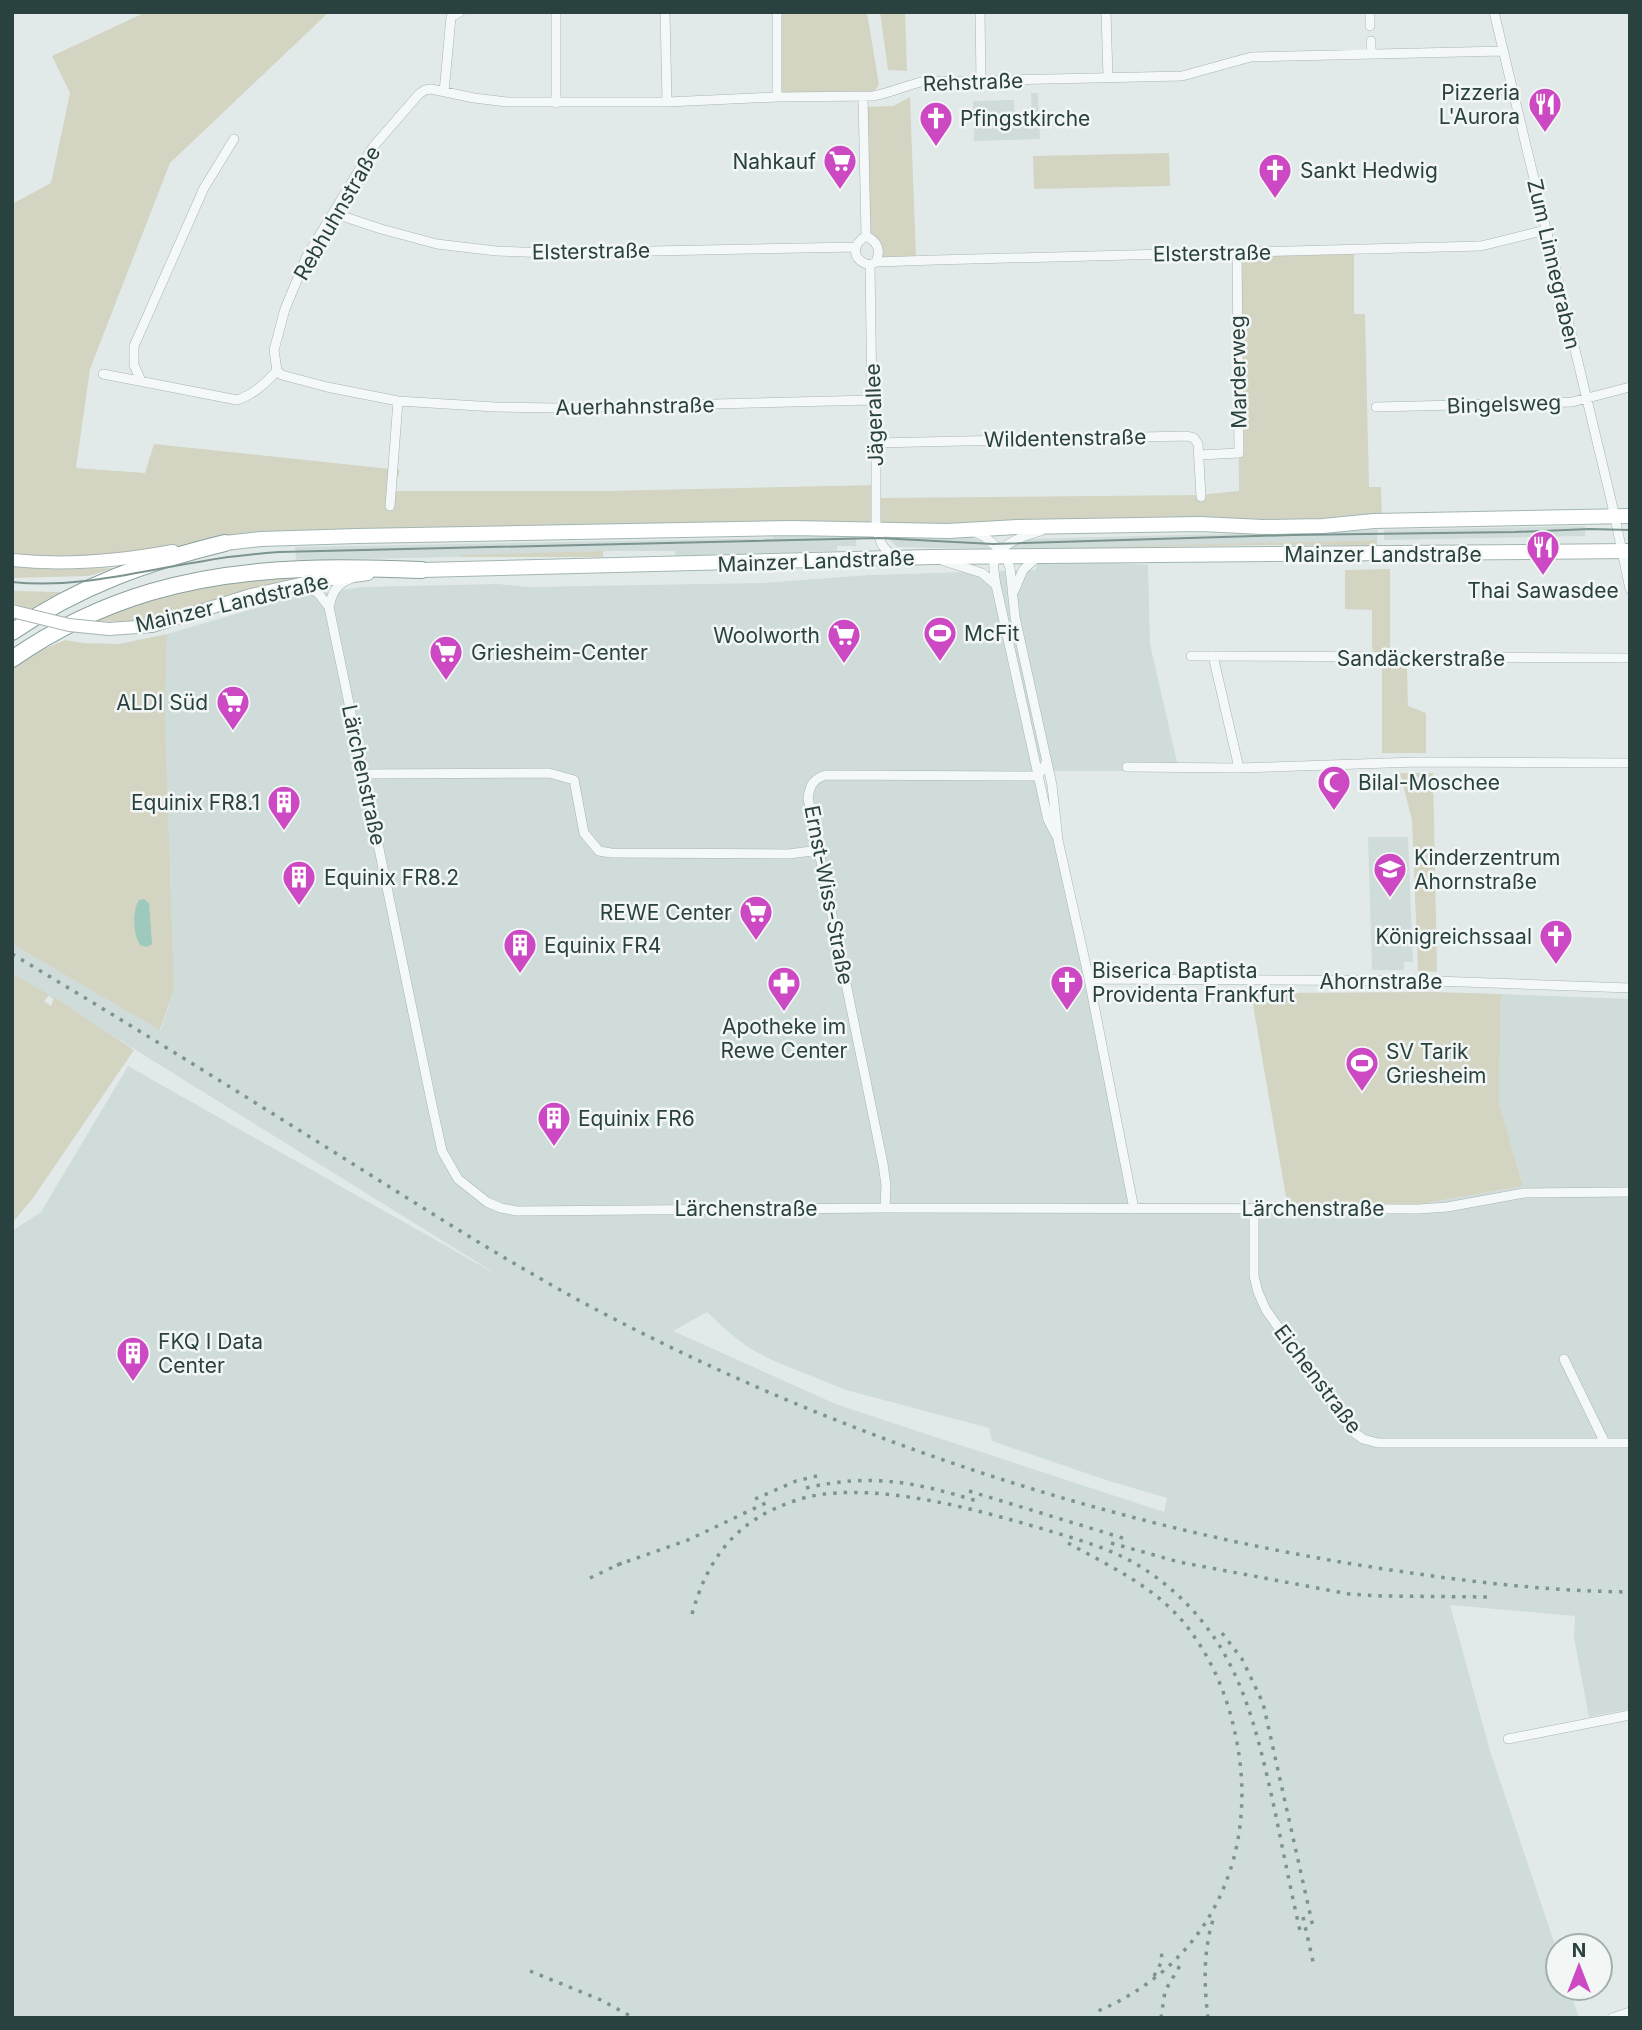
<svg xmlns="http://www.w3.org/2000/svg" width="1642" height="2030" font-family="Inter,sans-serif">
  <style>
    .built { fill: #d0dcda; fill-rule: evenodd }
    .green { fill: #d4d4c3 }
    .water { fill: #9ecabe }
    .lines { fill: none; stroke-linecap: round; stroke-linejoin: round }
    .street-casing { stroke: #a7b4b3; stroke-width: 10 }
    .secondary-casing { stroke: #a7b4b3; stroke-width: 14 }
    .primary-casing { stroke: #a1b6b2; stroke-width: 16 }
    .highway-casing { stroke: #89a19d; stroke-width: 18 }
    .street { stroke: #f5f8f8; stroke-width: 9 }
    .secondary { stroke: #fff; stroke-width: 12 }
    .primary { stroke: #fff; stroke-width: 14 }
    .highway { stroke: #fff; stroke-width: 16 }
    .tram { stroke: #7b9490; stroke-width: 2 }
    .rail { stroke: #7b9490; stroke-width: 3.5; stroke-dasharray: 3.5 7; stroke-linecap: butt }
    .secondary-bridge-casing { stroke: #a7b4b3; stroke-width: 14; stroke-linecap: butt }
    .secondary-bridge { stroke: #fff; stroke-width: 12 }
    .labels { text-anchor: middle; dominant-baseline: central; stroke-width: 5; stroke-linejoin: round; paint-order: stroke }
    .street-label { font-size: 21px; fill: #2a423f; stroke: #f2f7f6 }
    .poi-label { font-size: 21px; fill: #2a423f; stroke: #f2f7f6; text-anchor: start }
  </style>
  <rect width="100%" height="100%" fill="#e2eae9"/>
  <path class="built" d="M 1031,93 L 1038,93 L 1040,139 L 974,141 L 973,101 L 1014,100 L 1015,123 L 1032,123 Z
    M 1585,526 L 1585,536 L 1384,540 L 1384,530 Z
    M 1378,530 L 1377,540 L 1017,550 L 1011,546 L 1023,539 Z
    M 837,532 L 838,537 L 856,537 L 856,546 L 837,546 L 837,551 L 675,556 L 675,551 L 612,551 L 462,556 L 462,557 L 296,560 L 295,547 L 773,538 L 774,533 Z
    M 886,536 L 973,538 L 983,542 L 990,549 L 897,547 Z
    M 1038,557 L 1148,565 L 1150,644 L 1179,771 L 1038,771 L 1137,1203 L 1421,1204 L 1523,1186 L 1499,1103 L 1501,994 L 1630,999 L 1630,1709 L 1589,1717 L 1574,1638 L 1575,1616 L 1450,1605 L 1490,1751 L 1558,1954 L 1558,1988 L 1569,1988 L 1579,2018 L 12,2018 L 12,1231 L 41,1212 L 128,1066 L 501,1277 L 12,973 L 12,944 L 161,1030 L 174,989 L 165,714 L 167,634 L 294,597 L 362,587 L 498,584 L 529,587 L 761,583 L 870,575 L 1036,570 ZM 707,1312 L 726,1330 L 749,1348 L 774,1361 L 846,1390 L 989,1428 L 992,1441 L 1109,1481 L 1167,1498 L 1164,1512 L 838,1405 L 673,1331 Z
    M 1368,837 L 1408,837 L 1413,962 L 1404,962 L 1404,970 L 1372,970 Z"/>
  <path class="green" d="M 146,12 L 329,12 L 170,163 L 90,369 L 76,468 L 145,473 L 154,444 L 400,470 L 393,491 L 605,491 L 876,485 L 876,498 L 1199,495 L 1239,491 L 1237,252 L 1354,249 L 1354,314 L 1365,314 L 1369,487 L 1381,487 L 1382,522 L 357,536 L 130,559 L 12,560 L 12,204 L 51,183 L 70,93 L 52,56 Z
    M 777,12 L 867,12 L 879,85 L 874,91 L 784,94 L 777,87 Z
    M 880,12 L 905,12 L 907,71 L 888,70 Z
    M 910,97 L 916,258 L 878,260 L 868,236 L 865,107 L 893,106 Z
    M 1169,153 L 1170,186 L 1034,189 L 1033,156 Z
    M 1377,540 L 1377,546 L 1278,545 L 1015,549 Z
    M 603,551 L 603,557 L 462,557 L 462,555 Z
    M 12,566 L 61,569 L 114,568 L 89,576 L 12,578 Z
    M 1390,569 L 1390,649 L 1407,668 L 1408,706 L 1426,713 L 1426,753 L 1382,753 L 1382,669 L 1372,648 L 1372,610 L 1345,609 L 1345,570 Z
    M 297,575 L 298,578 C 247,587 199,612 147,619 C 127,622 107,622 87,621 L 139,602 L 195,587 Z
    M 12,591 L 61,592 L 30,609 L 12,603 Z
    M 167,634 L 165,714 L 174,989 L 160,1030 L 12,944 L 12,667 L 28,656 L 65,640 L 84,643 L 119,644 Z
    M 1400,773 L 1433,773 L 1437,972 L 1418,971 L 1412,820 Z
    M 12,973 L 49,995 L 44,1001 L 51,1006 L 54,997 L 134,1050 L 33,1198 L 12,1223 Z
    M 1433,992 L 1501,994 L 1499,1103 L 1523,1186 L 1421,1204 L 1287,1203 L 1251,993 Z"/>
  <path class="water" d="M 144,899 L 149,903 L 152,944 L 147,947 L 140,945 C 133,934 132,911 139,900 Z"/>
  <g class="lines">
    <defs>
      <path id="street" d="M 665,12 L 667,102
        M 777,12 L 777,97
        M 980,12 L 981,81
        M 1106,12 L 1108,77
        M 1370,12 L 1370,26
        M 1494,12 L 1612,504 L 1630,589
        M 1371,41 L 1371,54
        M 444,92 L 451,17 L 460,12
        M 863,96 L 866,236
        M 556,103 L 556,12
        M 333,213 L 381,229 L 437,244 L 496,251 L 553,253 L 855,247
        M 866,236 C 851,245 852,261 870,265
        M 866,236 C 878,242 881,250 876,262
        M 870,265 L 876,262 L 935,260 L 1481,246 L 1546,230
        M 870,265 L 872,400 L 876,443 L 876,529 L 882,545 L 894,558
        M 277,371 L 274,350 L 285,309 L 307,256 L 373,147 L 419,94 L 425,90 L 431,89 L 474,98 L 507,102 L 667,102 L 777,97 L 873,96 C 890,93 905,86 921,82 L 1182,76 L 1251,57 L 1503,51
        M 277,371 L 282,375 L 327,387 L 398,401 L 495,407 L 557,408 L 872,400
        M 103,374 L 237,400 C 255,394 264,384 277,371
        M 141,381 L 134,365 L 134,346 L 204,188 L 234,139
        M 1376,407 L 1572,402 L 1630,387
        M 876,443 L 1187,436 L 1194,438 L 1198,444 L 1201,497
        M 1199,455 L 1239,453 L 1237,252
        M 390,506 L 398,401
        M 1041,531 C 1026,535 998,544 994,562 C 993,569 995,578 996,585 L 1044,802 L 1048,820 L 1056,835
        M 975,532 L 985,537 L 998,548 L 1006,557 L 1010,568 L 1015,617 L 1052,785 L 1058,840 L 1089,979 L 1134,1209
        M 944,561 L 982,573 L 996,585
        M 350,579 C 336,584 332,593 329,607 L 432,1105 L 442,1151 L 458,1179 L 487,1202 L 501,1208 L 517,1211 L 885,1208 L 1419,1209 L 1447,1207 L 1524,1193 L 1630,1192
        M 302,585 L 318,593 L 329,607
        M 1014,591 L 1023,570 L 1037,557
        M 1191,656 L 1630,658
        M 1213,656 L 1239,768
        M 1127,767 L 1239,768 L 1417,762 L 1630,763
        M 363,774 L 549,773 L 574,780 L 584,833 L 599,851 L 611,853 L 789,854 L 819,850
        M 1089,979 L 1435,981 L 1630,988
        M 885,1208 L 886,1185 L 883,1164 L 808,798 C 810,785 813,779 826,775 L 1032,776 L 1038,775 L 1043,769 L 1046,762
        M 1254,1208 L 1254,1276 L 1258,1292 L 1266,1310 L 1352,1431 L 1363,1439 L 1378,1443 L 1630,1443
        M 1564,1359 L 1605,1443
        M 1508,1739 L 1630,1715
        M 1612,2018 L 1630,2012"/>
      <path id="secondary" d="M 12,560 C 67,566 119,561 173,551
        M 109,629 L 152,626 L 251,595 L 309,582 L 368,574"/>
      <path id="primary" d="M 225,543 L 261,539 L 357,536 L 792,528 L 948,531 L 1017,527 L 1200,524 L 1263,527 L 1323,526 L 1374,521 L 1630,516
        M 422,570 L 932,557 L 1630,551"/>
      <path id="highway" d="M 12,632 C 79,586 147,562 225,543
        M 12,659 C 103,596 195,573 304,569 C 343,567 383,569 422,570"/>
    </defs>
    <use href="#street" class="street-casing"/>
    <use href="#secondary" class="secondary-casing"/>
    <use href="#primary" class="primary-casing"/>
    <use href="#highway" class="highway-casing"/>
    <use href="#street" class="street"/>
    <use href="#secondary" class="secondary"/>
    <use href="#primary" class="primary"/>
    <use href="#highway" class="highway"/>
    <path class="tram" d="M 12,582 C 77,589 140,571 204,561 C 229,556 254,554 279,552 L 879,538 L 993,544 L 1292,535 L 1515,532 L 1589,529 L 1630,530"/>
    <path class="rail" d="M 12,954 C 121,1019 229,1086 337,1154 C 422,1207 507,1262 595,1309 C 836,1436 1097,1523 1365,1566 C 1453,1580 1541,1591 1630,1592
      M 806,1488 C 871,1473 915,1482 977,1501
      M 969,1491 L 1126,1539
      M 755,1499 L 796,1481 L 817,1476
      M 1068,1543 C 1109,1566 1154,1586 1185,1624 C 1210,1655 1227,1694 1235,1733 C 1262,1854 1209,1967 1093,2013
      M 1111,1543 L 1179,1562 L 1349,1594 L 1381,1596 L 1487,1597
      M 617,1565 L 688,1540 L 770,1501
      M 590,1578 L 626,1561
      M 692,1614 C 708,1557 737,1520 794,1501 C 862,1477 975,1509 1043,1529 C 1070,1537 1098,1545 1123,1557 C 1153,1572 1180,1594 1201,1620 C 1246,1674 1260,1745 1275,1811 C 1283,1851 1291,1891 1300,1931
      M 1222,1633 L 1242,1659 L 1263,1703 L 1313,1927
      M 1303,1917 L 1314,1966
      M 530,1971 L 601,2000 L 634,2018
      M 1154,1976 L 1162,1961 L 1161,1947
      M 1161,2018 L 1165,1991 L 1182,1962
      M 1208,2018 C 1204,1986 1203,1951 1213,1920"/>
    <defs>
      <path id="secondary-bridge" d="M 12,611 L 69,625 L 109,629"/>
    </defs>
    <use href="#secondary-bridge" class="secondary-bridge-casing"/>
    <use href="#secondary-bridge" class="secondary-bridge"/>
  </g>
  <defs>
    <symbol id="restaurant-pin" viewBox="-11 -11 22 30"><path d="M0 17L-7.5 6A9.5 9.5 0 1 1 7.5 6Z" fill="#cd49c3" stroke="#f2f7f6"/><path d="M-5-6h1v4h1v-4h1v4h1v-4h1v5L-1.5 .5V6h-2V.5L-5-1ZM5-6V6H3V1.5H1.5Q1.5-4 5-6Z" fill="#fff"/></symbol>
    <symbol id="church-pin" viewBox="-11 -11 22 30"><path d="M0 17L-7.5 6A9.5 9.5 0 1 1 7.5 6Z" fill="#cd49c3" stroke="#f2f7f6"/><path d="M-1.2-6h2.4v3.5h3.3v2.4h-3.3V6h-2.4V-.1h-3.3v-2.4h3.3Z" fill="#fff"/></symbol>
    <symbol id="supermarket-pin" viewBox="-11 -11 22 30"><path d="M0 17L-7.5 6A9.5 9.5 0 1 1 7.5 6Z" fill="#cd49c3" stroke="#f2f7f6"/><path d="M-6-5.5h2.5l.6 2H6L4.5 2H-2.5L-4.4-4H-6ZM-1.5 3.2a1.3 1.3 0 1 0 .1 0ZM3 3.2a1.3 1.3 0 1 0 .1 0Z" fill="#fff"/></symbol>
    <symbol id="stadium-pin" viewBox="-11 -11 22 30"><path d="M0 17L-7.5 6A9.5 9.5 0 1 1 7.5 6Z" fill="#cd49c3" stroke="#f2f7f6"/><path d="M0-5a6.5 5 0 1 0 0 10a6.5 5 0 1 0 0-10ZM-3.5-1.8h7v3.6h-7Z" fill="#fff"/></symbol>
    <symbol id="mosque-pin" viewBox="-11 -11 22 30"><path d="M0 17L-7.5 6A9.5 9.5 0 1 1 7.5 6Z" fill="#cd49c3" stroke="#f2f7f6"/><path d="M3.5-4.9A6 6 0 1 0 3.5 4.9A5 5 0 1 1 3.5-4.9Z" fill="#fff"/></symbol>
    <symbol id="building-pin" viewBox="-11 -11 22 30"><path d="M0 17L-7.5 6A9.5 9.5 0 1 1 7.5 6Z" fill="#cd49c3" stroke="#f2f7f6"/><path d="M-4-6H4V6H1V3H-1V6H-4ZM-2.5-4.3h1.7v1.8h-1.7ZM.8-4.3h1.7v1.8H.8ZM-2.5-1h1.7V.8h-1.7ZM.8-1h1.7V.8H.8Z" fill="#fff"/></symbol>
    <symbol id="school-pin" viewBox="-11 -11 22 30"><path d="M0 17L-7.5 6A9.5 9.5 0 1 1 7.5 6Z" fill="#cd49c3" stroke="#f2f7f6"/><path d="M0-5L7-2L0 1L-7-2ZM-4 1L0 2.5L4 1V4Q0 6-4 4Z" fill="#fff"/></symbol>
    <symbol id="pharmacy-pin" viewBox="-11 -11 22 30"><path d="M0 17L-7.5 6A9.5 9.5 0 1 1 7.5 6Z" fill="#cd49c3" stroke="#f2f7f6"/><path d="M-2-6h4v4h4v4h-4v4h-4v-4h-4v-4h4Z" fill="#fff"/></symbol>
  </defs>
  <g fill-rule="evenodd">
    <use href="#restaurant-pin" x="1526" y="85" width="38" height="52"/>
    <use href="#church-pin" x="917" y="99" width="38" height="52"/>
    <use href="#supermarket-pin" x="821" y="142" width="38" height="52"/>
    <use href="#church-pin" x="1256" y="151" width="38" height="52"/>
    <use href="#restaurant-pin" x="1524" y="528" width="38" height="52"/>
    <use href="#stadium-pin" x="921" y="614" width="38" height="52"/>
    <use href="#supermarket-pin" x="825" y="616" width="38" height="52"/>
    <use href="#supermarket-pin" x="427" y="633" width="38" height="52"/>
    <use href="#supermarket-pin" x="214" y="683" width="38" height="52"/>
    <use href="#mosque-pin" x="1315" y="763" width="38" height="52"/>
    <use href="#building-pin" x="265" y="783" width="38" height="52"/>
    <use href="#school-pin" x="1371" y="850" width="38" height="52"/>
    <use href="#building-pin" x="280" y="858" width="38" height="52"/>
    <use href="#supermarket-pin" x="737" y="893" width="38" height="52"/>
    <use href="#church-pin" x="1537" y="917" width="38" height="52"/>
    <use href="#building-pin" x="501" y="926" width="38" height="52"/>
    <use href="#church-pin" x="1048" y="963" width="38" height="52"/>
    <use href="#pharmacy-pin" x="765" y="964" width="38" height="52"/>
    <use href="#stadium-pin" x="1343" y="1044" width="38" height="52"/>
    <use href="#building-pin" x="535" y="1099" width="38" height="52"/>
    <use href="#building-pin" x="114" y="1334" width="38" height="52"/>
  </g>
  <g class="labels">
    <g class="street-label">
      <text transform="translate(973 82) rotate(-2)">Rehstraße</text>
      <text transform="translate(337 213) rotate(-60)">Rebhuhnstraße</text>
      <text transform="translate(591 251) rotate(-1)">Elsterstraße</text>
      <text transform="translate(1212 253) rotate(-1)">Elsterstraße</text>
      <text transform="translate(1554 264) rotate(77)">Zum Linnegraben</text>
      <text transform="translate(1238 372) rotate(-91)">Marderweg</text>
      <text transform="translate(1504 404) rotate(-2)">Bingelsweg</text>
      <text transform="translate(635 406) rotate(-1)">Auerhahnstraße</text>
      <text transform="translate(874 415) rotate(-92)">Jägerallee</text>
      <text transform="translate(1065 438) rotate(-1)">Wildentenstraße</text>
      <text x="1383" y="554">Mainzer Landstraße</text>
      <text transform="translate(816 561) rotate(-2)">Mainzer Landstraße</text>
      <text transform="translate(232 603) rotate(-13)">Mainzer Landstraße</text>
      <text x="1421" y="658">Sandäckerstraße</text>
      <text transform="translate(364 775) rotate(78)">Lärchenstraße</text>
      <text transform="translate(829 895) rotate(79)">Ernst-Wiss-Straße</text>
      <text x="1381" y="981">Ahornstraße</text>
      <text x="746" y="1208">Lärchenstraße</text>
      <text x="1313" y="1208">Lärchenstraße</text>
      <text transform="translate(1318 1379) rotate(53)">Eichenstraße</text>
    </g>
    <g class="poi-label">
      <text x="1520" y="92" text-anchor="end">Pizzeria<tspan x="1520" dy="24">L'Aurora</tspan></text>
      <text x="960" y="118">Pfingstkirche</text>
      <text x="816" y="161" text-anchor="end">Nahkauf</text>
      <text x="1300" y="170">Sankt Hedwig</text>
      <text x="1543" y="590" text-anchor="middle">Thai Sawasdee</text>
      <text x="964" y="633">McFit</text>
      <text x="820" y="635" text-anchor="end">Woolworth</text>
      <text x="471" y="652">Griesheim-Center</text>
      <text x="208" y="702" text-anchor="end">ALDI Süd</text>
      <text x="1358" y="782">Bilal-Moschee</text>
      <text x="260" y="802" text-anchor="end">Equinix FR8.1</text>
      <text x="1414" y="857">Kinderzentrum<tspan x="1414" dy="24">Ahornstraße</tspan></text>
      <text x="324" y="877">Equinix FR8.2</text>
      <text x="732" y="912" text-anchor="end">REWE Center</text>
      <text x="1532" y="936" text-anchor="end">Königreichssaal</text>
      <text x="544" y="945">Equinix FR4</text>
      <text x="1092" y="970">Biserica Baptista<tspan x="1092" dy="24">Providenta Frankfurt</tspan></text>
      <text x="784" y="1026" text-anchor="middle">Apotheke im<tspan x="784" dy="24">Rewe Center</tspan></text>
      <text x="1386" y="1051">SV Tarik<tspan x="1386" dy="24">Griesheim</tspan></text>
      <text x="578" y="1118">Equinix FR6</text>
      <text x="158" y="1341">FKQ I Data<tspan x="158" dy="24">Center</tspan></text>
    </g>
  </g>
  <rect width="1642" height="2030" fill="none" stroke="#2a423f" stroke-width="28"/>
  <g transform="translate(1579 1967)"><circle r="33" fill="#f2f7f6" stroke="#a2afad" stroke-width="2"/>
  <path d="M0-5L12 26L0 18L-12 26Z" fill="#cd49c3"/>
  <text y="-10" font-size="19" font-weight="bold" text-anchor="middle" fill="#2a423f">N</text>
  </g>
</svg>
